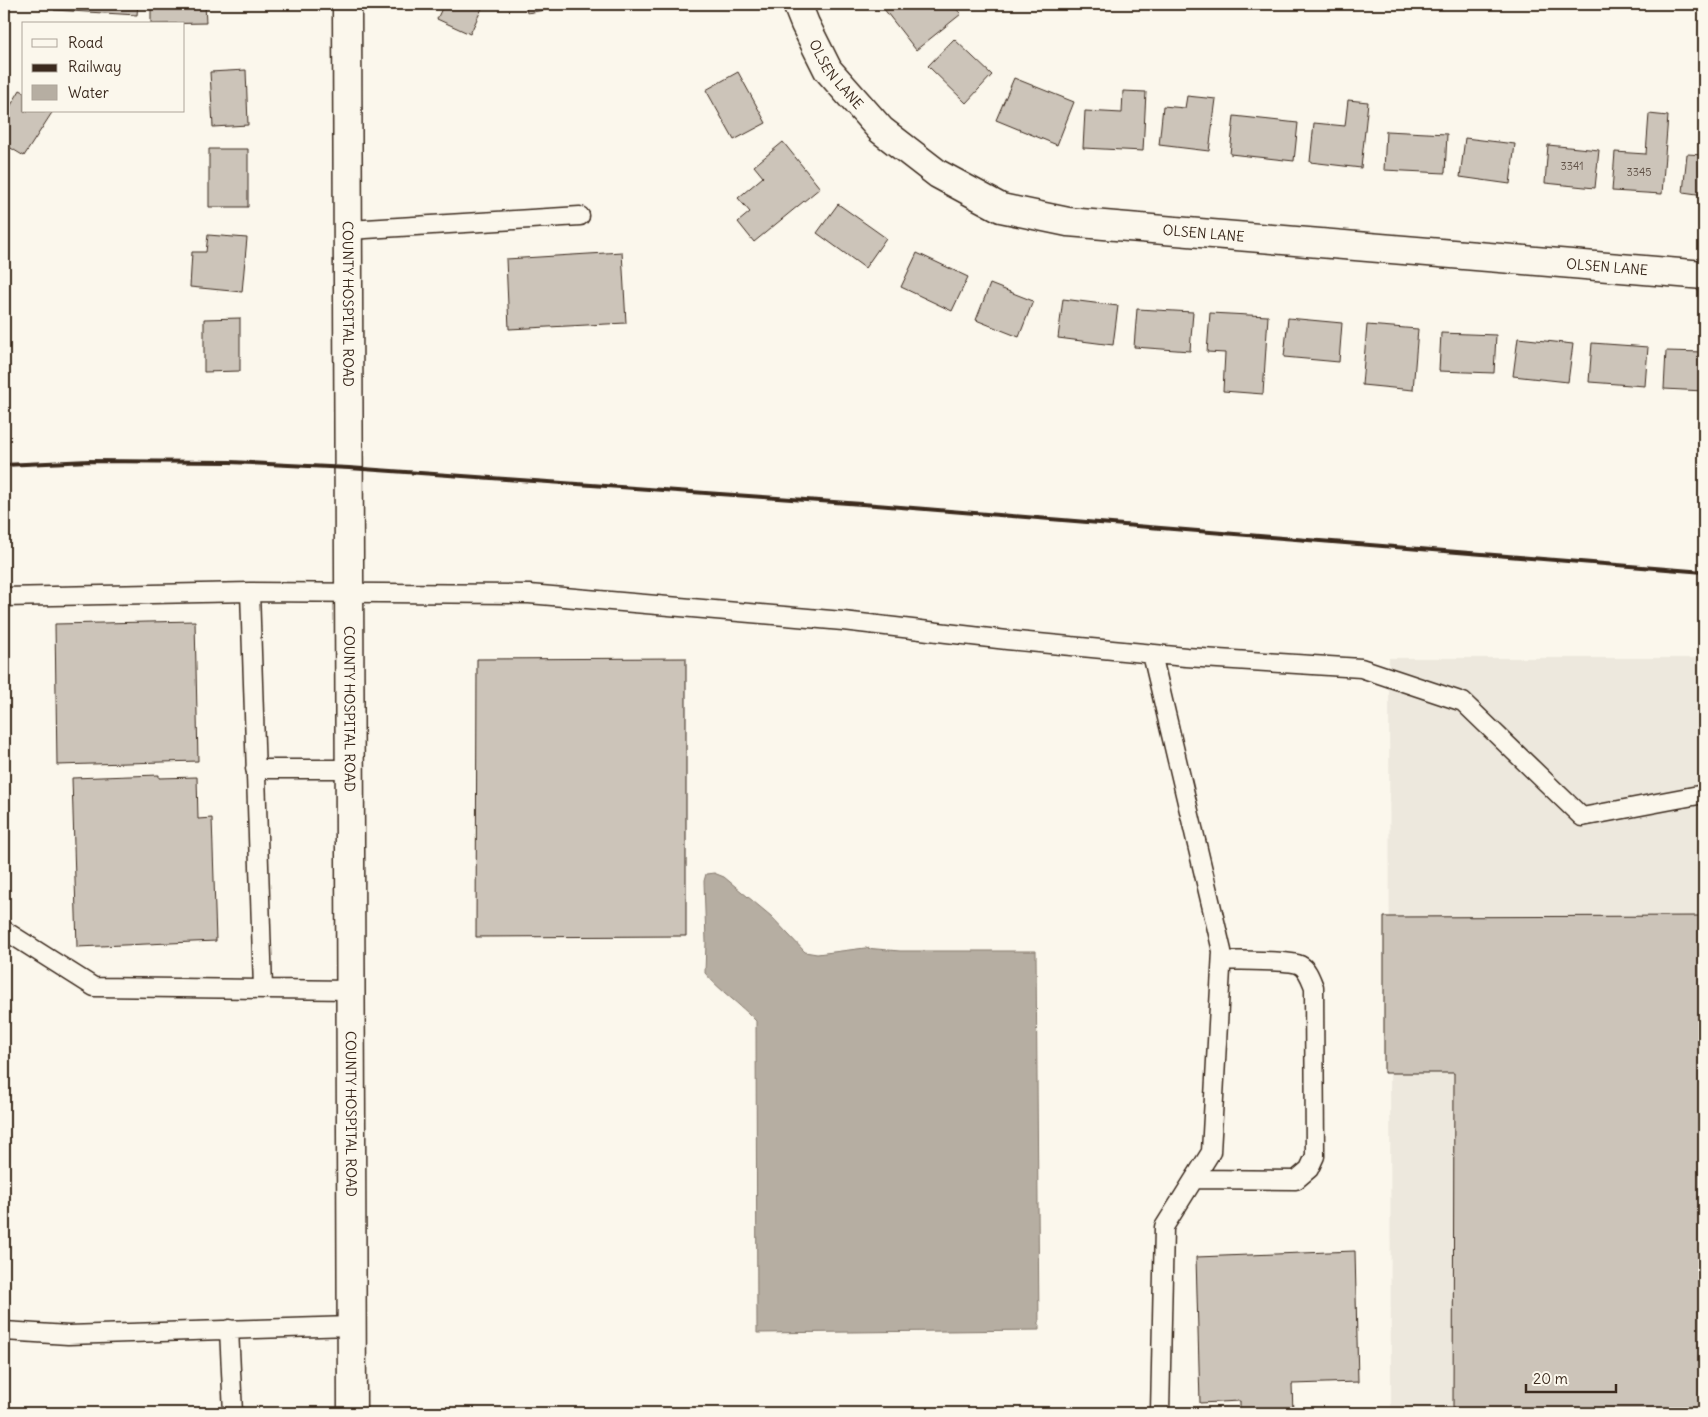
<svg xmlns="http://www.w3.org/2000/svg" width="1708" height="1417" font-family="Delius,sans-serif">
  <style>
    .built { fill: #ede8dd }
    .water { fill: #b6aea2; stroke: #85796d }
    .building { fill: #ccc4b9; stroke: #3b2a1e }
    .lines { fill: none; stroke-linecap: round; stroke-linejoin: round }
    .service-casing { stroke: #3b2a1e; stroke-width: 21 }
    .minor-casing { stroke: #3b2a1e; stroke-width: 31 }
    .secondary-casing { stroke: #3b2a1e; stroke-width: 31 }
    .service { stroke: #fbf7ec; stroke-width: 18 }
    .minor { stroke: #fbf7ec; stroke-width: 28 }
    .secondary { stroke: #fbf7ec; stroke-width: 28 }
    .rail { stroke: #3b2a1e; stroke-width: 4 }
    .labels { text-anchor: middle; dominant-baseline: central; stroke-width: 5; stroke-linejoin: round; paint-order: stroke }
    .number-label { font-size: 11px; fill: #5f5045 }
    .street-label { font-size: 14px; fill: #3b2a1e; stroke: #fbf7ec }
  </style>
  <rect width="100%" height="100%" fill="#fbf7ec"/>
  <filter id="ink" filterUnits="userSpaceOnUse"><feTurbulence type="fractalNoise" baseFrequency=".02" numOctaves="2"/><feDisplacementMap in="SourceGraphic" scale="10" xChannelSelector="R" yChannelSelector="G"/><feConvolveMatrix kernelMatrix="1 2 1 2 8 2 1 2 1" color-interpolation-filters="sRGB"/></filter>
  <g filter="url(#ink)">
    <path class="built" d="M 1389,658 L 1704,658 L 1704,1413 L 1391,1413 Z"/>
    <path class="water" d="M 714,873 L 724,877 L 771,916 L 805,952 L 817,954 L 865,948 L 900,951 L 1036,951 L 1039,1330 L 757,1333 L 756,1021 C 740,1004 720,991 705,973 L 706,942 L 704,881 L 706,874 Z"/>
    <path class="building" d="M 54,4 L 138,4 L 137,15 L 54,10 Z
      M 151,4 L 205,4 L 206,23 L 151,24 Z
      M 444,4 L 484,4 L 470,34 L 437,19 Z
      M 525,4 L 579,4 L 527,13 Z
      M 880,4 L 952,4 L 961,14 L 916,50 Z
      M 954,39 L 992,75 L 966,103 L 928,66 Z
      M 246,70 L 248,125 L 213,127 L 210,72 Z
      M 738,72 L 766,123 L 734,140 L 706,90 Z
      M 1014,78 L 1074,102 L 1057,145 L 996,120 Z
      M 20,90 L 24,92 L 24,111 L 53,111 L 24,156 L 4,144 L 4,117 Z
      M 1123,91 L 1146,92 L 1143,151 L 1083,148 L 1085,111 L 1122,113 Z
      M 1187,96 L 1216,99 L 1209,151 L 1159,145 L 1163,106 L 1185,108 Z
      M 1348,100 L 1368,102 L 1361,168 L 1310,162 L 1314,123 L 1345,126 Z
      M 1649,114 L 1668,116 L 1662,194 L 1612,191 L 1615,152 L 1646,154 Z
      M 1234,116 L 1298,123 L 1294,161 L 1230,154 Z
      M 1386,131 L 1447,134 L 1445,173 L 1384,170 Z
      M 1465,138 L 1515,144 L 1510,184 L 1460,177 Z
      M 783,142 L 820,188 L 754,242 L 738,222 L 750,212 L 738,198 L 763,177 L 754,166 Z
      M 1548,145 L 1599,150 L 1595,188 L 1545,183 Z
      M 209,149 L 248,149 L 248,207 L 209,207 Z
      M 1687,154 L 1704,155 L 1704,195 L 1683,192 Z
      M 838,204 L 886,238 L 865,268 L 817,233 Z
      M 208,235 L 247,238 L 242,292 L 190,287 L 192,252 L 206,252 Z
      M 622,252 L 626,323 L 509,329 L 506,259 Z
      M 917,253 L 968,277 L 952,311 L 901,287 Z
      M 990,284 L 1033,301 L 1019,337 L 976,320 Z
      M 1063,299 L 1118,306 L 1113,345 L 1058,338 Z
      M 1137,309 L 1193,312 L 1190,351 L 1134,347 Z
      M 1210,313 L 1268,316 L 1263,394 L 1223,391 L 1225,353 L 1207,352 Z
      M 240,318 L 240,371 L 204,372 L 204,319 Z
      M 1288,318 L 1342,323 L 1339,362 L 1284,357 Z
      M 1367,325 L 1418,329 L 1413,390 L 1362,385 Z
      M 1441,333 L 1496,335 L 1494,373 L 1439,371 Z
      M 1518,338 L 1573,344 L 1568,382 L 1513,376 Z
      M 1592,343 L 1648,347 L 1645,386 L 1589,382 Z
      M 1666,351 L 1704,352 L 1704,391 L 1664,389 Z
      M 195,621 L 198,761 L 57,765 L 55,624 Z
      M 686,658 L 686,936 L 476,937 L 477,659 Z
      M 159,775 L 159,778 L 197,777 L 198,819 L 212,818 L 216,941 L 77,947 L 72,778 Z
      M 1704,916 L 1704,1411 L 1453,1412 L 1454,1073 L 1384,1073 L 1384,917 Z
      M 1355,1251 L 1358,1382 L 1292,1384 L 1293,1413 L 1240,1413 L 1240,1401 L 1200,1403 L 1196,1257 Z"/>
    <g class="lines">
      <defs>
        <path id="service" d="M 349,230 L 580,216
          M 250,592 L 529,594 L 843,621 L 1007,640 L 1186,657 L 1361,668 L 1463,702 L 1582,817 L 1704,794
          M 4,597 L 250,592 L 263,988
          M 1152,654 L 1222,951 L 1211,1152 L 1164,1227 L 1160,1413
          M 255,769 L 350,769
          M 4,930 L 94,987 L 351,990
          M 1194,1179 L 1296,1180 L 1309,1169 L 1315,1156 L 1314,987 C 1311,980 1308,969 1300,965 C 1290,960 1236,961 1222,960
          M 229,1329 L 233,1413
          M 4,1331 L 68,1335 L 351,1326"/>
        <g id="minor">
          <path id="s1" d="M 797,4 L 805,24 L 828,70 L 881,130 L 938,174 L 1001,208 L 1068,222 L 1704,275"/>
        </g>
        <g id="secondary">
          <path id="s2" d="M 347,4 L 352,1413"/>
        </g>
      </defs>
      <use href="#service" class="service-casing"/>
      <use href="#minor" class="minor-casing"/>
      <use href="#secondary" class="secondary-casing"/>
      <use href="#service" class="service"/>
      <use href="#minor" class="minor"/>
      <use href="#secondary" class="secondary"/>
      <path class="rail" d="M 4,465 L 89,461 L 230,462 L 349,468 L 876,505 L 1704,572"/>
    </g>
  </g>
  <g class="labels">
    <g class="number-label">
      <text x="1572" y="166">3341</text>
      <text x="1639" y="172">3345</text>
    </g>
    <g class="street-label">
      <text stroke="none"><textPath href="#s1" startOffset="81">OLSEN LANE</textPath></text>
      <text stroke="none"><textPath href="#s1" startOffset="501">OLSEN LANE</textPath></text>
      <text stroke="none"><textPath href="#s1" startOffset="906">OLSEN LANE</textPath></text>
      <text stroke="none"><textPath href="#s2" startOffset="300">COUNTY HOSPITAL ROAD</textPath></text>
      <text stroke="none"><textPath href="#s2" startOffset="705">COUNTY HOSPITAL ROAD</textPath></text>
      <text stroke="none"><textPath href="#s2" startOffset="1110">COUNTY HOSPITAL ROAD</textPath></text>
    </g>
  </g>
  <rect width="1708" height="1417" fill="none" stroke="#fbf7ec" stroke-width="20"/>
  <rect x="10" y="10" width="1688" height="1397" fill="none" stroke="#3b2a1e" stroke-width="2" filter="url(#ink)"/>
  <rect x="22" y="22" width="162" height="90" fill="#fbf7ec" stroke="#aea59a"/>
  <rect x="32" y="39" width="25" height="8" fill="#fbf7ec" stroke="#aea59a"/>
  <text x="68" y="48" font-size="15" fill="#3b2a1e">Road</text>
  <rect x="32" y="64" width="25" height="8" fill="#3b2a1e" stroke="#aea59a"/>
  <text x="68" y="72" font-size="15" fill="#3b2a1e">Railway</text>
  <rect x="32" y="85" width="25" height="15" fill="#b6aea2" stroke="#aea59a"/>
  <text x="68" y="98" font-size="15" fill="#3b2a1e">Water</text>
  <path d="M1526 1384v8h90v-8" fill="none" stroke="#3b2a1e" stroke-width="2.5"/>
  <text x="1533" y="1384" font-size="15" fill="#3b2a1e" stroke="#fbf7ec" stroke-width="4" paint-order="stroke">20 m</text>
</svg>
